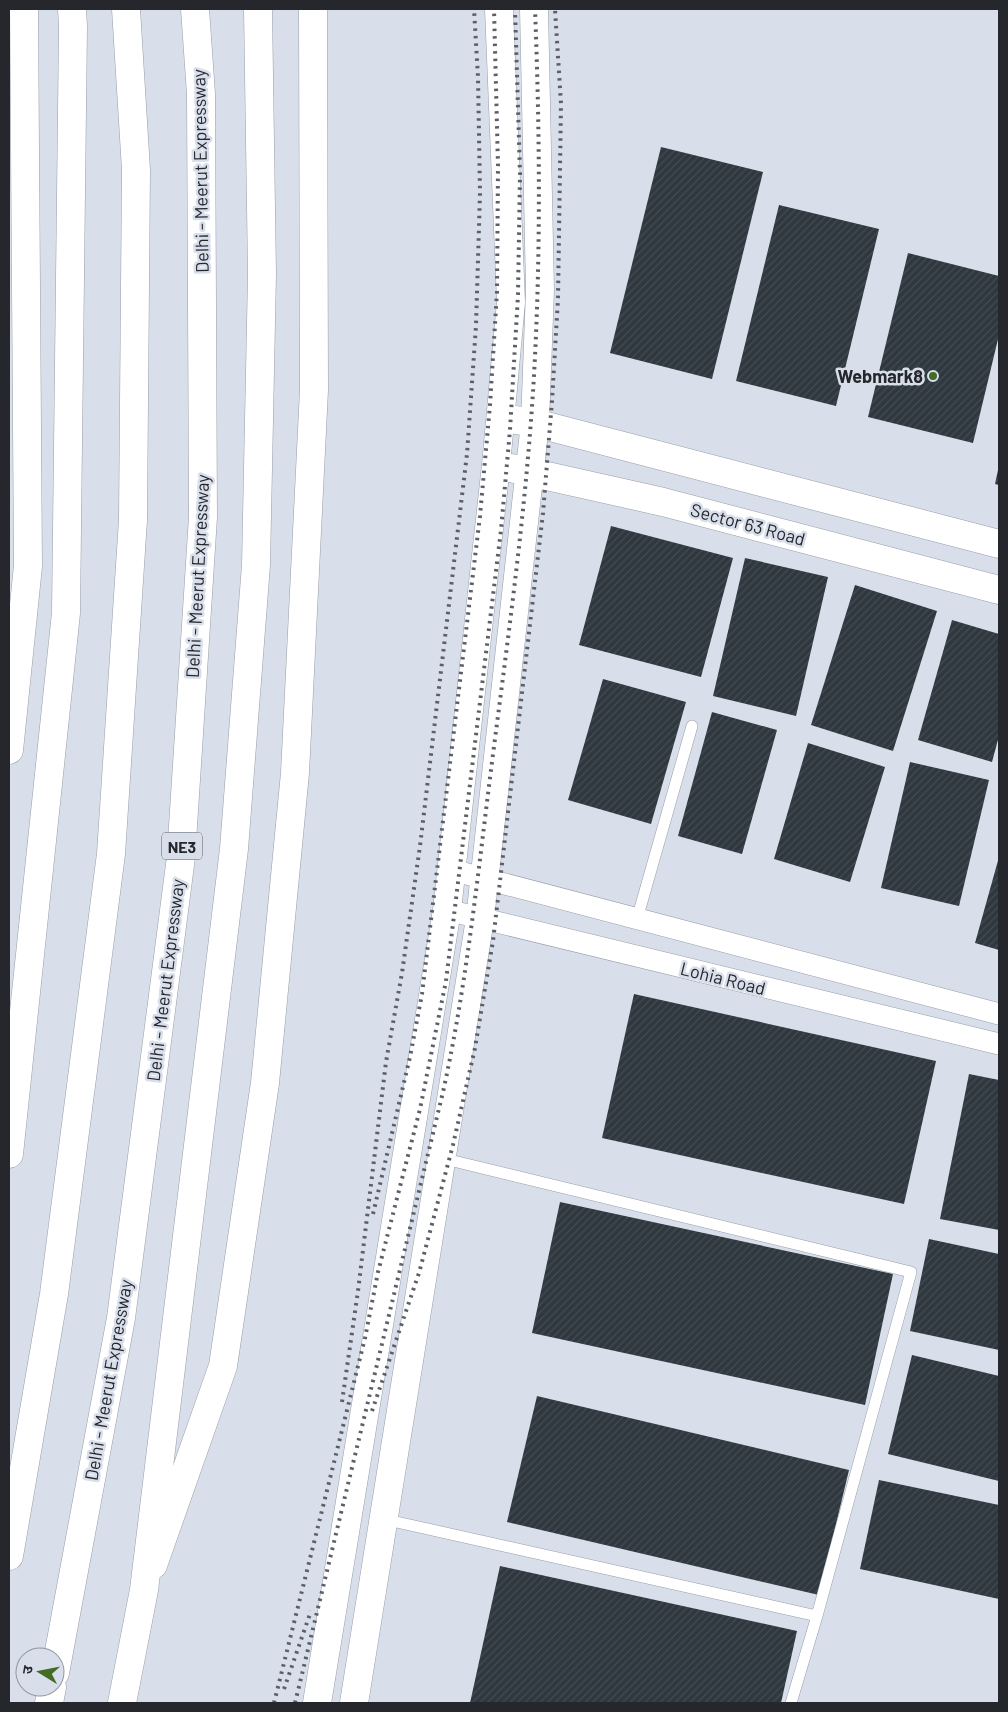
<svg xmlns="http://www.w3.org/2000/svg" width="1008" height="1712" font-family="Barlow,'Noto Sans Devanagari',sans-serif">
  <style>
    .building { fill: url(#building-hatch) }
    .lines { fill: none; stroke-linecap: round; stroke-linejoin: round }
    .lane-casing { stroke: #979ea9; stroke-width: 12 }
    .street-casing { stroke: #979ea9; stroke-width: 22 }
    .secondary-casing { stroke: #979ea9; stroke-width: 29 }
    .highway-casing { stroke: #979ea9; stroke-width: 29 }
    .lane { stroke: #fff; stroke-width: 11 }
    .street { stroke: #fff; stroke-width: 21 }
    .secondary { stroke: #fff; stroke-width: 28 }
    .highway { stroke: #fff; stroke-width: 28 }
    .rail { stroke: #5c5f67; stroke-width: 4; stroke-dasharray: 2.5 5; stroke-linecap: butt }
    .poi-dot { fill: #436b26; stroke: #d8dfeb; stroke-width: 2 }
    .labels { text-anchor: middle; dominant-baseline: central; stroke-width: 5; stroke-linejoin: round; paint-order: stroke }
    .shield { fill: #d8dfeb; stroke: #5b5e65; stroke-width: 1 }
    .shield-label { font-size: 16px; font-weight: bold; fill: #25272c }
    .street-label { font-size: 18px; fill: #25272c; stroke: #d8dfeb }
    .poi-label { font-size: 18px; font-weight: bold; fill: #25272c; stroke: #d8dfeb; text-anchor: end }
  </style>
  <defs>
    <pattern id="building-hatch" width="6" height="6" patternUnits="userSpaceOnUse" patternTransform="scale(1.25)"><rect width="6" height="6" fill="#2e383e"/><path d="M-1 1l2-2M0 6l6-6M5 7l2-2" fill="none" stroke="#444c52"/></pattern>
  </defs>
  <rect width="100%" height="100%" fill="#d8dfeb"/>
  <path class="building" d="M 661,147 L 763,172 L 712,379 L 610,353 Z
    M 779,205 L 879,229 L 836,406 L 736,381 Z
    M 908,253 L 999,276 L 999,335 L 973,443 L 868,417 Z
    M 998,470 L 999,470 L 999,485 L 995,484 Z
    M 611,526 L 733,558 L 701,677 L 579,645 Z
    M 745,558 L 828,577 L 796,716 L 713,696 Z
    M 855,585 L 937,611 L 893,751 L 811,725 Z
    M 952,620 L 999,634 L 999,736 L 992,762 L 918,740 Z
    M 603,679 L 686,702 L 651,824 L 568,800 Z
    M 712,712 L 777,730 L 742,854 L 678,836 Z
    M 808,743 L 885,767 L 850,882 L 774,859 Z
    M 910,762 L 989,780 L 959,906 L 881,888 Z
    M 999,857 L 999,950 L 975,943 Z
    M 634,994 L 936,1061 L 904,1204 L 602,1138 Z
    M 969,1074 L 999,1080 L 999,1230 L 940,1219 Z
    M 560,1202 L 893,1274 L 865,1405 L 532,1333 Z
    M 929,1239 L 999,1254 L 999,1350 L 910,1331 Z
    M 912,1355 L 999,1376 L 999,1481 L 888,1454 Z
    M 537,1396 L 849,1470 L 819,1595 L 507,1522 Z
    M 879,1480 L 999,1505 L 999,1599 L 860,1569 Z
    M 500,1566 L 797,1631 L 781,1703 L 470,1703 Z"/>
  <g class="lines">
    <defs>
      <path id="lane" d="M 637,919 L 692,726
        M 383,1519 L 817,1616 L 911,1272 L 441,1158
        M 791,1703 L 817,1616"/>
      <path id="street" d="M 452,870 L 999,1014
        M 447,910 L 999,1044"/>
      <path id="secondary" d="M 516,420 L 535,423 L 999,544
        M 511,468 L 663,502 L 999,590
        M 9,750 L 28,566 L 24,9
        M 153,1565 L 223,1366 L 265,1083 L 295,773 L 314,390 L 313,9
        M 317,1703 L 447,910 L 496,465 L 511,302 L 499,9
        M 354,1703 L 480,919 L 535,423 L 540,290 L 534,9"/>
      <path id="highway" d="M 9,1154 L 66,613 L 73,26 L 72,9
        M 9,1556 L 54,1294 L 111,854 L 133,520 L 136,170 L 126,9
        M 55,1673 L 121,1318 L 181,857 L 203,517 L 201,94 L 195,9
        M 49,1703 L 52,1687
        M 122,1703 L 144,1590 L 234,849 L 256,565 L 262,274 L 258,9"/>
    </defs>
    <use href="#lane" class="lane-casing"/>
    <use href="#street" class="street-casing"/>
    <use href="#secondary" class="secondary-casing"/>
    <use href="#highway" class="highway-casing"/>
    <use href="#lane" class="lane"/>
    <use href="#street" class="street"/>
    <use href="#secondary" class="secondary"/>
    <use href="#highway" class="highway"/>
    <path class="rail" d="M 373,1214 L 410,1057 L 422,994 L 480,516 L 490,405 L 497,292 L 498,166 L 494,9
      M 342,1402 L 358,1291 L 386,1062 L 402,973 L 420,846 L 467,454 L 476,326 L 480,193 L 478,77 L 474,9
      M 372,1411 L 419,1273 L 453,1145 L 475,1048 L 493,941 L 543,513 L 552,401 L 558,299 L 561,104 L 555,9
      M 284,1689 L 311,1611
      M 274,1703 L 365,1338 L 378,1272 L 420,1109 L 446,981 L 501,530 L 510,430 L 518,295 L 520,174 L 515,9
      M 295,1703 L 443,1092 C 467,983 478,872 492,762 C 508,638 525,516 533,392 C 541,264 540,136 535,9"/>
  </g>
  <circle class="poi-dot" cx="933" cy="376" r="5"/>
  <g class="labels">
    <rect class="shield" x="162" y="832.5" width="40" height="27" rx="4"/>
    <g class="shield-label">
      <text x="182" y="846">NE3</text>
    </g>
    <g class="street-label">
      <text transform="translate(200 171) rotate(-91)">Delhi - Meerut Expressway</text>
      <text transform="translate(748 524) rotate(15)">Sector 63 Road</text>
      <text transform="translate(197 576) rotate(-87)">Delhi - Meerut Expressway</text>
      <text transform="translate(723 978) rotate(14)">Lohia Road</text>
      <text transform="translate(165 980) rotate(-83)">Delhi - Meerut Expressway</text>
      <text transform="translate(108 1380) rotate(-80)">Delhi - Meerut Expressway</text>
    </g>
    <g class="poi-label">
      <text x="923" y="376">Webmark8</text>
    </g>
  </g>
  <rect width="1008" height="1712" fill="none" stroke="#25272c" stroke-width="20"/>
  <g transform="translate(40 1672) rotate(280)"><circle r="24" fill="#d8dfeb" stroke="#90959f"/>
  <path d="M0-4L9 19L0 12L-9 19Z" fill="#436b26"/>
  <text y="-8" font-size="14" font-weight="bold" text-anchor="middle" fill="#25272c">उ</text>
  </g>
</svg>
